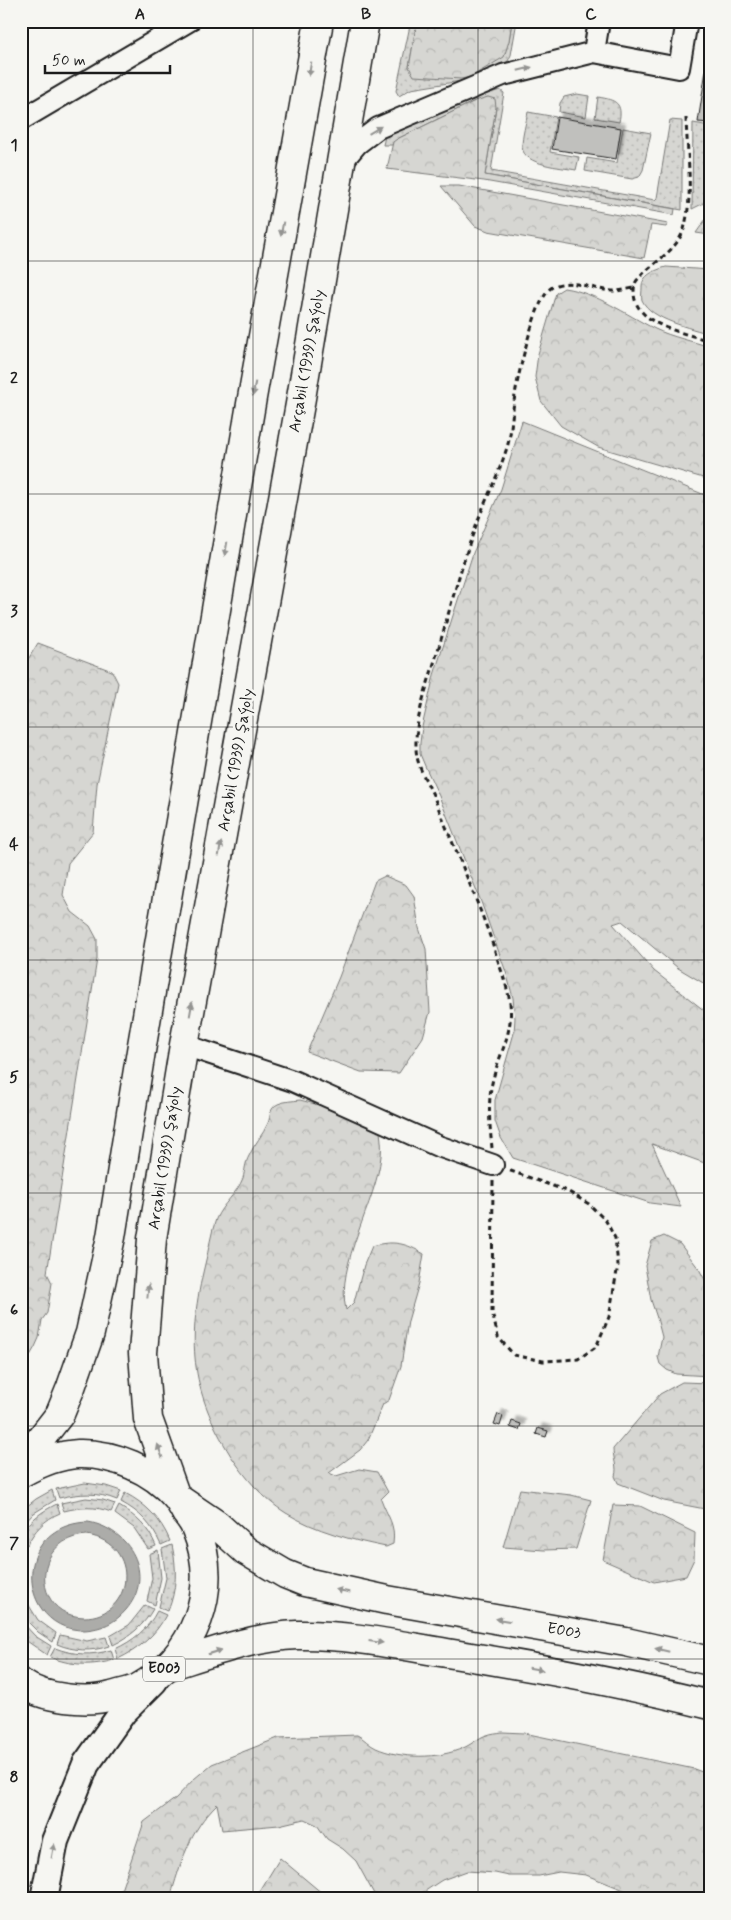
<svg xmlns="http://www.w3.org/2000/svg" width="731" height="1920" font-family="Mynerve,sans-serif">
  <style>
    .grass { fill: url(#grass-dots); stroke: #797977 }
    .forest { fill: url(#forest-crowns); stroke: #797977 }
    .water { fill: #acaca9; stroke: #727271; fill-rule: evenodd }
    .building { fill: #c0c0bd; stroke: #1c1c1c; filter: url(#shadow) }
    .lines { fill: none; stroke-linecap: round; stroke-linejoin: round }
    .minor-casing { stroke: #1c1c1c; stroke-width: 24 }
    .major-casing { stroke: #1c1c1c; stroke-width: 30 }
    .highway-casing { stroke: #1c1c1c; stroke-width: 31 }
    .path { stroke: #1c1c1c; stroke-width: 3; stroke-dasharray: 5 4; stroke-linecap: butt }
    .minor { stroke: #f6f6f2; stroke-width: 20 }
    .major { stroke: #f6f6f2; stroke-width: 26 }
    .highway { stroke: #f6f6f2; stroke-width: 28 }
    .oneway { fill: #949492 }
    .grid { fill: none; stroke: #1c1c1c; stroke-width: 1; stroke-opacity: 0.55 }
    .labels { text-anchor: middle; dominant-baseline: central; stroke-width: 5; stroke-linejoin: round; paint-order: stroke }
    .shield { fill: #f6f6f2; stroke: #5d5d5c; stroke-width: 1 }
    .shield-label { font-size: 15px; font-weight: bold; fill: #1c1c1c }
    .street-label { font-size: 16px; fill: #1c1c1c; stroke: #f6f6f2 }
    .neatline { fill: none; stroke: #1c1c1c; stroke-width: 2 }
    .grid-label { font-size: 16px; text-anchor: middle; font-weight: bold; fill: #1c1c1c }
  </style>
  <defs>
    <pattern id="grass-dots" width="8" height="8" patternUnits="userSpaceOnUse" patternTransform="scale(1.25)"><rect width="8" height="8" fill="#d6d6d2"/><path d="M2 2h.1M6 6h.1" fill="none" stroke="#b7b7b4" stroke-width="1.8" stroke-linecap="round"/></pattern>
    <pattern id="forest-crowns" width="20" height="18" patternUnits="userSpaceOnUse" patternTransform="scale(1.25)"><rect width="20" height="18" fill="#d6d6d2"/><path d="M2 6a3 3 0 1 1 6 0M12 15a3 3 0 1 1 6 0" fill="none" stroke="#b7b7b4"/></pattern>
    <filter id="shadow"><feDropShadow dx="4.5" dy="-4.5" stdDeviation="1" flood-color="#0004"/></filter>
  </defs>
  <rect width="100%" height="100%" fill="#f6f6f2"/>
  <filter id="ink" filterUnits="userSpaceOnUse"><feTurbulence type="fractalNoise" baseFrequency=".02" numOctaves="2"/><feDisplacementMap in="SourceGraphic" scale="10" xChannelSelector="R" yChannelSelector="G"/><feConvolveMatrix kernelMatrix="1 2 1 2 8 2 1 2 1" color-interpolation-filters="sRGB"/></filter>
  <g filter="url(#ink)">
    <path class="grass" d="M 411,21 L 417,21 L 409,67 L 509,41 L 512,21 L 517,21 L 511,55 L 508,61 L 502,66 L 467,80 L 411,89 L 399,96 L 396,91 Z
      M 500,90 L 504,93 L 491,171 L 655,200 L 657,198 L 670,120 L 682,121 L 682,210 L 485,175 L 496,107 L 475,101 L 397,139 L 392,145 L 383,145 L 385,136 L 459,103 Z
      M 577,94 L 589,96 L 586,117 L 559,112 L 560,103 L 564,97 Z
      M 598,97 C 616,100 623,103 619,122 L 595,118 Z
      M 528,112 L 556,117 L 550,152 L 579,157 L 576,170 C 562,167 524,166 522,147 C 522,136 526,123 528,112 Z
      M 693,123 L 710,126 L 710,200 L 692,209 Z
      M 623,128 L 651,133 L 643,170 L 639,177 L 632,179 L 585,171 L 587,158 L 617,163 Z
      M 85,1483 L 106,1486 L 121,1491 L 117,1500 C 98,1492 79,1493 59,1498 L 56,1489 Z
      M 52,1490 L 55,1500 L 34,1513 L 21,1527 L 21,1511 L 36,1499 Z
      M 125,1493 C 146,1504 161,1519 170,1541 L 161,1545 C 152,1525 140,1512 121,1502 Z
      M 86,1498 L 103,1500 L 115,1504 L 111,1512 C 96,1506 80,1507 64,1511 L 61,1503 Z
      M 57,1504 L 60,1513 C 45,1519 34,1531 27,1545 L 21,1543 C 21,1525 42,1511 57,1504 Z
      M 119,1506 C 136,1516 149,1528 156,1546 L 148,1549 L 134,1528 L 115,1514 Z
      M 172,1545 C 177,1568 177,1589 168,1611 L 159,1607 L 166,1578 L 162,1549 Z
      M 158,1550 L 161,1578 L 155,1605 L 147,1601 L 152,1578 L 149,1554 Z
      M 25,1599 L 38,1620 L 56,1633 L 53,1642 L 38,1632 L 26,1620 L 21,1613 L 21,1601 Z
      M 145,1605 L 153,1609 C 144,1625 130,1637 113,1645 L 110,1636 L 129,1625 Z
      M 157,1611 L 166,1615 C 156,1635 139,1649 118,1659 L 115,1649 C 133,1641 148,1629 157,1611 Z
      M 21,1621 L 35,1636 L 51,1646 L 47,1655 L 21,1637 Z
      M 60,1635 L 87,1641 L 106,1637 L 109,1646 C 92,1652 73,1651 57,1644 Z
      M 55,1648 C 73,1655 92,1656 111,1650 L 114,1660 C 93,1666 71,1666 50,1657 Z"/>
    <path class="forest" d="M 417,21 L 512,21 L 509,41 L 504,57 L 471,77 L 461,79 L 414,76 L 409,67 Z
      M 488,97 L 495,99 L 496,107 L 485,175 L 675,209 L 674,215 L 484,181 L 387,169 L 393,142 L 397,139 L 475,101 Z
      M 441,186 L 459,186 L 668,224 L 666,227 L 651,225 L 644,258 L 488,231 L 475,226 Z
      M 708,216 L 710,216 L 710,235 L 696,233 Z
      M 666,267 L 710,270 L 710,334 C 691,328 651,320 642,300 C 641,297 642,291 642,288 C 641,275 656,270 666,267 Z
      M 564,288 C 597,293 625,314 655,329 C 672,337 692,341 710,347 L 710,480 L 598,447 L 561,426 L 541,401 L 535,377 L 538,354 L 556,293 Z
      M 522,421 L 710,497 L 710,987 L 678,968 L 622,921 L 613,924 L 654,971 L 710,1015 L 710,1165 L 652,1144 L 681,1207 L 650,1203 L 513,1158 L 501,1138 L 495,1121 L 495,1100 L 514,1033 L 515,1018 L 513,998 L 507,975 L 480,899 L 439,796 L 425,766 L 420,754 L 420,743 L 422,727 L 434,675 L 473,553 L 501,489 Z
      M 38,643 L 112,671 L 118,683 L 97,784 L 93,832 L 68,863 L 63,895 L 72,912 L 90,926 L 97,939 L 97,959 L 47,1273 L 52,1283 L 47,1313 L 42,1320 L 39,1338 L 35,1347 L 21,1371 L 21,666 L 24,666 Z
      M 385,876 L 406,885 L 414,896 L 419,928 L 426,949 L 430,1012 L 423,1037 L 399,1073 L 361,1072 L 307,1052 L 339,977 L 375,881 Z
      M 300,1100 L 323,1106 L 380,1132 C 381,1140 382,1148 381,1156 C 377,1201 335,1265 346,1310 L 354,1302 L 364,1265 L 372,1246 C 393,1240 406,1243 424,1254 L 419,1283 L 408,1321 L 401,1366 L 389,1400 L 383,1404 L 368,1440 L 360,1450 L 329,1473 L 336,1476 L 359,1469 L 377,1472 L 388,1492 L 381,1499 C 387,1516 396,1524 393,1544 L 386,1547 C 351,1540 316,1531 286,1513 C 263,1499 245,1477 231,1456 C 189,1388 187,1339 205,1264 C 209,1249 211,1233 216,1219 C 222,1204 237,1194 243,1178 C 245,1171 245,1163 249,1156 C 254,1144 263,1135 268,1123 C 271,1116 269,1108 278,1104 C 284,1101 293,1101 300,1100 Z
      M 664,1236 L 680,1244 L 699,1269 L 710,1289 L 710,1376 L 676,1374 L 667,1370 L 660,1364 L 658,1357 L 662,1337 L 657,1318 L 651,1300 L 645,1266 L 652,1241 Z
      M 682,1382 L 710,1383 L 710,1510 L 664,1501 L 618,1483 L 615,1476 C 618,1467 613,1459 613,1449 L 660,1394 Z
      M 520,1489 L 571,1495 L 591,1500 L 576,1549 L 544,1550 L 503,1547 Z
      M 613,1505 L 640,1506 L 695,1533 L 694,1559 L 686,1576 L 654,1582 L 603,1560 Z
      M 502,1732 L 524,1733 L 694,1769 L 710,1775 L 710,1899 L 647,1899 L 586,1875 L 559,1872 L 539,1876 L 509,1876 L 495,1873 L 467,1871 L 442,1880 L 422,1893 L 406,1898 L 374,1894 L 356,1861 L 343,1849 L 327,1839 L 317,1825 L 304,1819 L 279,1825 L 222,1830 L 217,1804 C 190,1830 180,1864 170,1899 L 118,1899 L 144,1822 L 176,1798 L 194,1779 L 212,1764 L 278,1738 L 357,1735 C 364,1738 369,1745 376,1748 C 401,1759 439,1759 463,1748 C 471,1745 479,1737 487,1735 C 492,1733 497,1733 502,1732 Z
      M 280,1858 L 329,1899 L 255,1899 Z"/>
    <path class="water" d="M 88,1522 C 130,1529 156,1575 126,1610 C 115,1623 101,1629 85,1630 C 18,1632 9,1525 88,1522 ZM 87,1535 C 142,1544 134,1617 84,1617 C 31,1616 31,1538 87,1535 Z"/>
    <path class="building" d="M 706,70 L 710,71 L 710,123 L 698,122 Z
      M 557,117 L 621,128 L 616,159 L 552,149 Z
      M 498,1414 L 503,1416 L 500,1426 L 494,1424 Z
      M 512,1421 L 521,1424 L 519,1430 L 510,1427 Z
      M 538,1428 L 548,1431 L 546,1437 L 536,1434 Z"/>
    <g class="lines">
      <defs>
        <path id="minor" d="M 594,52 L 679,68 L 687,21
          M 21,120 L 189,21
          M 341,163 L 357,144 L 378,128 L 503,75 L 594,52 L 599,21
          M 184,1045 L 293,1081 L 438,1146 L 493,1165"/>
        <path id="major" d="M 44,1899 L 55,1841 L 86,1764 L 123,1712 L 154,1681"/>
        <path id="highway" d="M 365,21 L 300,404 L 184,1045 L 152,1239 L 143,1353 L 148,1419 L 176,1497 L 216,1524 L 246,1551 L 285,1574 L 305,1582 L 387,1600 L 626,1642 L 710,1661
          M 21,1464 L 60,1414 L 71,1387 L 90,1333 L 111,1237 L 141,1051 L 252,398 L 319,21
          M 21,1473 C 39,1463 58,1455 78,1454 C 114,1453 153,1470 176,1497 C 180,1501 183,1508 186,1513 C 190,1518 194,1523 196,1529 C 221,1590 195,1656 138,1688 C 130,1692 120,1693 112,1696 C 88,1703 43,1699 21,1683
          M 169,1666 C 210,1653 253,1637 297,1635 C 347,1634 398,1645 447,1653 C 535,1667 623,1683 710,1705"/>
      </defs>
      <use href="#minor" class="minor-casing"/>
      <use href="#major" class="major-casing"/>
      <use href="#highway" class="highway-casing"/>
      <path class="path" d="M 686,118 C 687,154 694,194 684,229 C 676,252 653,262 638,279 C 634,283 634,288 634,293 C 635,325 685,333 710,341
        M 492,1148 C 490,1128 488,1108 491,1088 C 497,1055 516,1033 509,997 C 505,979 498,962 493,945 C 476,896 455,850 436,802 C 429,784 416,767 416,747 C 415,718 427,687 435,660 C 449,614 460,567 477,523 C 487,496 500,472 508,444 C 512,428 512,412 515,395 C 518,375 535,299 551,288 C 569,276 595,291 614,291 C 620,291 627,289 634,288
        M 493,1181 L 492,1312 L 498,1337 L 514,1355 L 543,1361 L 578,1359 L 596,1347 L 609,1317 L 618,1265 L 615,1238 L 606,1221 L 589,1204 L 567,1191 L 508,1170"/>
      <use href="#minor" class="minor"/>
      <use href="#major" class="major"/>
      <use href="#highway" class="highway"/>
    </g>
    <defs><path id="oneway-solid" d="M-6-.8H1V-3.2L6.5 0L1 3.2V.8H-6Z" transform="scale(1.25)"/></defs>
    <g class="oneway">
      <use href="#oneway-solid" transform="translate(310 69) rotate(100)"/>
      <use href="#oneway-solid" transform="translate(525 69) rotate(-14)"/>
      <use href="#oneway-solid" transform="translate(375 130) rotate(-31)"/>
      <use href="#oneway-solid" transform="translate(282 229) rotate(100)"/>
      <use href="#oneway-solid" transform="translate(254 389) rotate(100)"/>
      <use href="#oneway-solid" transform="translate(226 549) rotate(100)"/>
      <use href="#oneway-solid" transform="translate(220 849) rotate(-80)"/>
      <use href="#oneway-solid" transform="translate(191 1009) rotate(-80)"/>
      <use href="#oneway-solid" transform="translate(148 1291) rotate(-85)"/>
      <use href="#oneway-solid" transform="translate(160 1451) rotate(-110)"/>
      <use href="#oneway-solid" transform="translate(343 1591) rotate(-168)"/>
      <use href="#oneway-solid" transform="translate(503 1620) rotate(-170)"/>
      <use href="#oneway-solid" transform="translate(376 1642) rotate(7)"/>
      <use href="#oneway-solid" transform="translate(662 1650) rotate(-167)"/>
      <use href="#oneway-solid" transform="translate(215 1652) rotate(-17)"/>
      <use href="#oneway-solid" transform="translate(536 1669) rotate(10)"/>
      <use href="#oneway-solid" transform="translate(53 1851) rotate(-79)"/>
    </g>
  </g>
  <path class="grid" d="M 253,21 L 253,1899M 478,21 L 478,1899M 21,261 L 710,261M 21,494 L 710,494M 21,727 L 710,727M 21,960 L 710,960M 21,1193 L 710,1193M 21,1426 L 710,1426M 21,1659 L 710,1659"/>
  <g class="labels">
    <rect class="shield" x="143" y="1656.5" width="42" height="25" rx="4"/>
    <g class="shield-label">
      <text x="164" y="1669">E003</text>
    </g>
    <g class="street-label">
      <text transform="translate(307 361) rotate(-80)">Arçabil (1939) şaýoly</text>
      <text transform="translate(236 760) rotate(-80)">Arçabil (1939) şaýoly</text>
      <text transform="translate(165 1158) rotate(-81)">Arçabil (1939) şaýoly</text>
      <text transform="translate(564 1631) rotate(10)">E003</text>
    </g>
  </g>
  <rect width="731" height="1920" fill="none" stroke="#f6f6f2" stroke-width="55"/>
  <path d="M45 65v8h125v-8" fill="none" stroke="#1c1c1c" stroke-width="2.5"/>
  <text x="52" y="65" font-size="15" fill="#1c1c1c" stroke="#f6f6f2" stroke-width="4" paint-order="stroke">50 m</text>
  <rect x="28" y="28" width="676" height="1864" class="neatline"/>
  <g class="grid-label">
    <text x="140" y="19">A</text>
    <text x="366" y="19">B</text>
    <text x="591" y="19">C</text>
    <text x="14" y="150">1</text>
    <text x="14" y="383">2</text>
    <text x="14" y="616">3</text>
    <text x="14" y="849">4</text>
    <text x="14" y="1082">5</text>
    <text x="14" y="1315">6</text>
    <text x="14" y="1548">7</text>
    <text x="14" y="1782">8</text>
  </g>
</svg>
